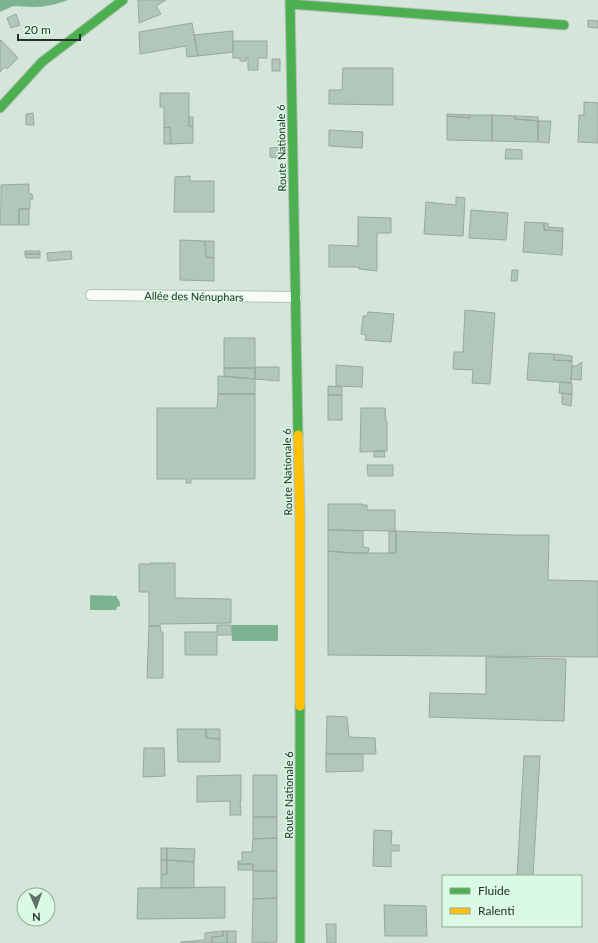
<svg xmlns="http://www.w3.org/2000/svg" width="598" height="943" font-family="Lato,sans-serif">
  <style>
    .water { fill: #7cb391 }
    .building { fill: #b1c7b9; stroke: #9aa79f }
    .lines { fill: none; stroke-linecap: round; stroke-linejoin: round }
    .lane-casing { stroke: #b4c2b9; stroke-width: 12 }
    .fast-casing { stroke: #b4c2b9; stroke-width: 11 }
    .slow-casing { stroke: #b4c2b9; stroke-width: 11 }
    .lane { stroke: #f9fbf9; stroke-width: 10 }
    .fast { stroke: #4caf50; stroke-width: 9 }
    .slow { stroke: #ffc107; stroke-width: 9 }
    .labels { text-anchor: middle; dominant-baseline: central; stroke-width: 3; stroke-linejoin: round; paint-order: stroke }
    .street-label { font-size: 11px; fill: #253129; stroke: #dafae4 }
  </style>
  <rect width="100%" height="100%" fill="#d4e5da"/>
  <path class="water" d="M 0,0 L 68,0 C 57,4 46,7 34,7 C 28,7 21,6 15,6 C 9,7 5,10 0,12 Z
    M 90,595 L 117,596 L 117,598 L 119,600 L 120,603 L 120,606 L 117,607 L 116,610 L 90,610 Z
    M 231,625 L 278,625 L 278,641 L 232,641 Z"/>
  <path class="building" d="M 138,0 L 166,0 L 156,6 L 161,14 L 139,23 Z
    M 16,14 L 20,25 L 11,28 L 7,18 Z
    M 588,20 L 598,21 L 598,28 L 588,27 Z
    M 192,23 L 198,56 L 187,57 L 186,46 L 140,54 L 139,32 Z
    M 233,31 L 233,52 L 198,56 L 194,35 Z
    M 1,40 L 18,58 L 7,69 L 5,67 L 0,72 L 0,41 Z
    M 233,41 L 267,41 L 267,58 L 258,58 L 258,70 L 248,70 L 248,58 L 246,58 L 246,61 L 240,61 L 240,58 L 233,58 Z
    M 272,59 L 280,59 L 280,71 L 272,71 Z
    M 343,68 L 393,68 L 393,105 L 329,104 L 329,90 L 342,90 Z
    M 160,93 L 189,93 L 189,126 L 193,127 L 193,143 L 171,144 L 170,127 L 164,128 L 164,107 L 160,107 Z
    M 584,102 L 598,103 L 598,143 L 578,142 L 579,115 L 584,115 Z
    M 33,113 L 34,125 L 26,125 L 26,114 Z
    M 447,114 L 470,115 L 470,118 L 447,116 Z
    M 470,115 L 492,115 L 492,141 L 447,140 L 447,116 L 470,118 Z
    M 492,115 L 515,116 L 515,119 L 538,121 L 538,142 L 492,141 Z
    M 515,116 L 538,117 L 538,121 L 515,119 Z
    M 189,117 L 193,117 L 193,127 L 189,126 Z
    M 538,121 L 551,121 L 549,143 L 538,142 Z
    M 170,127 L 171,144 L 164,144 L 164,128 Z
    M 329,130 L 363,132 L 362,148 L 329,146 Z
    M 280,147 L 280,158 L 270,157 L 270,148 Z
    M 506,149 L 522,150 L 522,159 L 505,159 Z
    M 190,176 L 190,181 L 214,181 L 214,212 L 174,212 L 175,177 Z
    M 29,184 L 29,194 L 32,194 L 33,199 L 30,199 L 30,209 L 19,209 L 19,225 L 0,225 L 0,207 L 1,207 L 1,185 Z
    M 456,197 L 465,198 L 463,236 L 424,234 L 426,202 L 456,205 Z
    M 19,209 L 29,209 L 29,225 L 19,225 Z
    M 471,210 L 508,213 L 506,240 L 469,238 Z
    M 358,217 L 391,218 L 391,233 L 377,233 L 377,271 L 359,269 L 359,267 L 329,267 L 329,245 L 358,246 Z
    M 525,222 L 544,223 L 544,230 L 563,231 L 562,255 L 523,252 Z
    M 544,223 L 548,223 L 548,227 L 563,228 L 563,231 L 544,230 Z
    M 180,240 L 205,241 L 206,257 L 214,258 L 214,281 L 180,280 Z
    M 205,241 L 214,241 L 214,258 L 206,257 Z
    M 25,251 L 40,251 L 40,254 L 25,254 Z
    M 71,251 L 72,259 L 48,261 L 47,253 Z
    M 25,254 L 40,254 L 40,258 L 26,258 Z
    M 512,270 L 518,270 L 517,281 L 511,281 Z
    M 465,310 L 495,313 L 490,384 L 472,383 L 473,370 L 453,369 L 454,352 L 463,352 Z
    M 368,312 L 394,314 L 391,342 L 365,340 L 366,335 L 361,334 L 363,316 L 367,316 Z
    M 224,338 L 255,338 L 255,368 L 224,368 Z
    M 529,353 L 554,354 L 554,360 L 572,361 L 571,383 L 527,380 Z
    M 554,354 L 572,356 L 572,361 L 554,360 Z
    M 582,362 L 581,380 L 571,379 L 572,366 L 576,366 Z
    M 336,365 L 363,367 L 362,387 L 336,386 Z
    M 255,367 L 279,367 L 279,381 L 255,379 Z
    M 224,368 L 255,368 L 255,379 L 224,376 Z
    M 218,376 L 255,379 L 255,394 L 218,394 Z
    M 560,382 L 572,383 L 572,394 L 559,393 Z
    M 328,386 L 342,387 L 342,395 L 328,395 Z
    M 562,393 L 572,394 L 571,406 L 562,404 Z
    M 218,394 L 255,394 L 255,479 L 191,479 L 191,483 L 186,483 L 187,479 L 157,479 L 157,408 L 217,408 Z
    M 328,395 L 342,395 L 342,420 L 328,420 Z
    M 361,408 L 385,408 L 386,422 L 387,422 L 387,451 L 360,452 Z
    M 374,451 L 384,451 L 385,457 L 374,457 Z
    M 367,465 L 393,465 L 393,476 L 368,476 Z
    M 328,504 L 362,504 L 362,505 L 367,505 L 367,510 L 395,510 L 395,531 L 328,530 Z
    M 328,530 L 363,531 L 363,547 L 369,548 L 368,553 L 352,553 L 328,551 Z
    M 396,531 L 512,535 L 549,535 L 548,580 L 598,581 L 598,657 L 328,655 L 328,551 L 352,553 L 396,553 Z
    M 396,531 L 396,553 L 389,553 L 389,532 Z
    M 150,563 L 175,563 L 175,598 L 231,599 L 231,623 L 160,624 L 160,626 L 149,626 L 149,592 L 139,592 L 139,564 L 150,564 Z
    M 217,625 L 231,625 L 232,635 L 217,635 L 217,655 L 185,655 L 185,632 L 217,632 Z
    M 149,626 L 160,626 L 161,632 L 163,632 L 163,678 L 147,678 Z
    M 486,657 L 566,659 L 564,721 L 429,717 L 430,693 L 486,694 Z
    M 327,716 L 347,717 L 349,737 L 375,738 L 376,754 L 326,754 Z
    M 177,729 L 206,729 L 206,738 L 220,739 L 220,762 L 178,762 Z
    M 206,729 L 220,729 L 220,739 L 206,738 Z
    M 144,748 L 164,748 L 165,776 L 143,777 Z
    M 326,754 L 363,754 L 363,771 L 326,772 Z
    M 524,756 L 540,756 L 533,876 L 517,876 Z
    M 241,775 L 241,801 L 240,801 L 241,815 L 230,815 L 230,801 L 197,802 L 197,776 Z
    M 253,775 L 277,775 L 277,817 L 253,817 Z
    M 253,817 L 277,817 L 277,838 L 253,839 Z
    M 374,830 L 392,831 L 391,845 L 399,845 L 399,851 L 391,851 L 391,867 L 373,866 Z
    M 277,838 L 277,871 L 253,871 L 253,864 L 238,864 L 238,861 L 242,861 L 242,852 L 252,852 L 253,839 Z
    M 161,848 L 167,848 L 167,860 L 161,860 Z
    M 167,848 L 195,849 L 194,862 L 167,860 Z
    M 161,860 L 167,860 L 167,874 L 161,875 Z
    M 167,860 L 194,862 L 194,888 L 161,888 L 161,875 L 167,874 Z
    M 238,864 L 253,864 L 253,870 L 238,870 Z
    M 253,871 L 277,871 L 277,898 L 253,899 Z
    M 225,887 L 225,918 L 137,919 L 138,888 Z
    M 277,898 L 277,942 L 252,943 L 253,899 Z
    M 384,905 L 426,906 L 427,936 L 385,936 Z
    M 326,924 L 336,924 L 336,943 L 327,943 Z
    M 223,931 L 227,931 L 227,943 L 212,943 L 212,937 L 223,936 Z
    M 223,931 L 223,936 L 212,937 L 212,943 L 181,943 L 181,942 L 205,940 L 205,933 Z
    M 227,931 L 236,931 L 236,943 L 227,943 Z"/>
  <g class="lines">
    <defs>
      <path id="lane" d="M 91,295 L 296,297"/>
      <path id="fast" d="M 290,0 L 298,435
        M 290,4 L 564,25
        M 0,108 L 42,62 L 123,0
        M 300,706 L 300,943"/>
      <path id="slow" d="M 298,435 L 300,517 L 300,706"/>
    </defs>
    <use href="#lane" class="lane-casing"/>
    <use href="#fast" class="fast-casing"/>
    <use href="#slow" class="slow-casing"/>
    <use href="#lane" class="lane"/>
    <use href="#fast" class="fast"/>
    <use href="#slow" class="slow"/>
  </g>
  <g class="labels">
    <g class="street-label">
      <text transform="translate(281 148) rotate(-91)">Route Nationale 6</text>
      <text transform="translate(194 296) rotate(1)">Allée des Nénuphars</text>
      <text transform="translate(287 472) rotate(-91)">Route Nationale 6</text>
      <text transform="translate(288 795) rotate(-90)">Route Nationale 6</text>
    </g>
  </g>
  <rect x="442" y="875" width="140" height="52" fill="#dafae4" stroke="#92aa99"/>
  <rect x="450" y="888" width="20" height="6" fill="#4caf50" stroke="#92aa99"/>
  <text x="478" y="895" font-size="12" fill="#253129">Fluide</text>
  <rect x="450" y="908" width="20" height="6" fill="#ffc107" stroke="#92aa99"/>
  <text x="478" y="915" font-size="12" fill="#253129">Ralenti</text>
  <g transform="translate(36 907) rotate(178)"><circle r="19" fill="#dafae4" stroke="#92aa99"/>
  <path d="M0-3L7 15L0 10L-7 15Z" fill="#627067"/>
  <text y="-6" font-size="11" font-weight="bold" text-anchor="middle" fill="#253129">N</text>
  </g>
  <path d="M18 34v6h62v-6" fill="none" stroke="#253129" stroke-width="2"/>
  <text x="24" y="34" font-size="12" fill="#253129" stroke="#dafae4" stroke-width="3" paint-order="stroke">20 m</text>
</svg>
